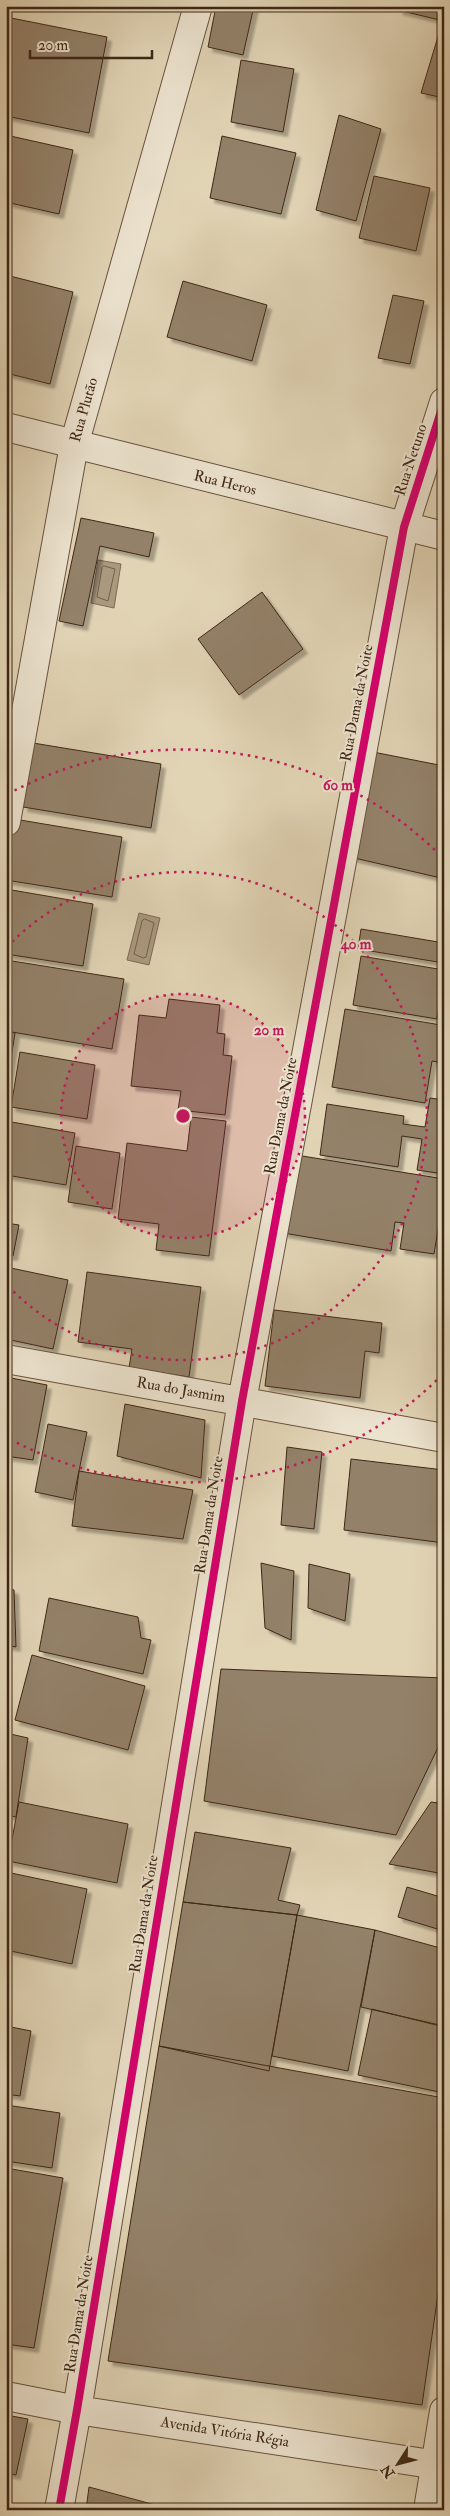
<svg xmlns="http://www.w3.org/2000/svg" width="450" height="2516" font-family="'IM FELL Double Pica',serif">
  <style>
    .water { fill: #aa997f; stroke: #7f6b55 }
    .lines { fill: none; stroke-linecap: round; stroke-linejoin: round }
    .shore { stroke: #74604a; stroke-width: 1 }
    .building { fill: #938169; stroke: #3f2716; filter: url(#shadow) }
    .minor-casing { stroke: #68523e; stroke-width: 30 }
    .minor { stroke: #ece3cf; stroke-width: 28 }
    .cycleway-casing { stroke: #ece3cf; stroke-width: 11 }
    .cycleway { stroke: #d6006c; stroke-width: 8 }
    .ring { fill: none; stroke: #c2185b; stroke-width: 2.5; stroke-dasharray: 2.5 5 }
    .labels { text-anchor: middle; dominant-baseline: central; stroke-width: 4; stroke-linejoin: round; paint-order: stroke }
    .street-label { font-size: 15px; fill: #3f2716; stroke: #ece3cf }
    .centre { fill: #c2185b; stroke: #ece3cf; stroke-width: 2.5 }
    .ring-label { font-size: 15px; text-anchor: middle; font-weight: bold; fill: #c2185b; stroke: #ece3cf; stroke-width: 4; stroke-linejoin: round; paint-order: stroke }
  </style>
  <defs>
    <filter id="shadow"><feDropShadow dx="4.5" dy="4.5" stdDeviation="1" flood-color="#0004"/></filter>
  </defs>
  <rect width="100%" height="100%" fill="#e1d4b5"/>
  <filter id="stains"><feTurbulence type="fractalNoise" baseFrequency=".004" numOctaves="4"/><feColorMatrix values="0 0 0 0 .2 0 0 0 0 .09 0 0 0 0 .02 0 0 0 .5 -.17"/></filter>
  <radialGradient id="worn" r=".72"><stop offset=".6" stop-color="#630" stop-opacity="0"/><stop offset="1" stop-color="#630" stop-opacity=".3"/></radialGradient>
  <path class="water" d="M 98,560 L 121,564 L 114,608 L 91,603 Z
    M 139,913 L 160,918 L 149,965 L 127,960 Z"/>
  <g class="lines">
    <path class="shore" d="M 104,566 L 115,569 L 108,601 L 97,597 L 102,568 Z
      M 145,919 L 154,923 L 146,957 L 143,958 L 134,954 L 142,921 Z"/>
  </g>
  <path class="building" d="M 216,6 L 254,6 L 243,55 L 208,47 Z
    M 400,6 L 444,6 L 444,21 L 398,10 Z
    M 6,17 L 107,37 L 89,133 L 6,116 Z
    M 440,30 L 444,31 L 444,98 L 421,93 Z
    M 241,60 L 294,69 L 283,132 L 231,122 Z
    M 339,115 L 381,129 L 356,221 L 316,210 Z
    M 6,135 L 73,150 L 59,214 L 6,202 Z
    M 222,136 L 296,153 L 281,214 L 210,198 Z
    M 374,176 L 430,188 L 416,251 L 359,238 Z
    M 6,275 L 73,292 L 50,384 L 6,373 Z
    M 183,281 L 267,305 L 252,361 L 167,337 Z
    M 393,295 L 424,301 L 410,364 L 378,358 Z
    M 81,518 L 154,533 L 149,557 L 100,546 L 83,626 L 59,621 Z
    M 262,592 L 303,649 L 239,695 L 198,639 Z
    M 33,743 L 161,764 L 151,828 L 23,807 Z
    M 368,751 L 444,766 L 444,866 L 441,878 L 350,857 Z
    M 14,819 L 122,837 L 112,897 L 6,880 L 6,865 Z
    M 6,889 L 93,904 L 83,966 L 6,954 Z
    M 361,929 L 444,943 L 444,963 L 358,949 Z
    M 361,956 L 444,970 L 437,1019 L 353,1005 Z
    M 6,960 L 124,979 L 112,1049 L 6,1031 Z
    M 169,999 L 220,1005 L 217,1033 L 225,1034 L 223,1055 L 232,1056 L 225,1115 L 178,1110 L 181,1091 L 131,1086 L 139,1015 L 166,1018 Z
    M 345,1009 L 441,1025 L 444,1011 L 444,1063 L 432,1061 L 425,1103 L 332,1087 Z
    M 6,1031 L 15,1033 L 6,1092 Z
    M 20,1052 L 95,1065 L 87,1119 L 11,1107 Z
    M 430,1098 L 444,1100 L 444,1174 L 417,1170 L 422,1139 L 402,1136 L 398,1167 L 320,1155 L 327,1104 L 404,1116 L 403,1124 L 425,1127 Z
    M 191,1117 L 226,1121 L 209,1256 L 156,1250 L 159,1224 L 118,1219 L 127,1143 L 187,1151 Z
    M 6,1121 L 75,1133 L 66,1185 L 6,1175 Z
    M 76,1146 L 120,1153 L 112,1209 L 68,1202 Z
    M 296,1155 L 444,1179 L 444,1194 L 434,1254 L 400,1249 L 404,1223 L 395,1222 L 391,1251 L 283,1233 Z
    M 6,1223 L 19,1225 L 13,1256 L 6,1255 Z
    M 6,1267 L 68,1280 L 53,1349 L 6,1339 Z
    M 87,1272 L 201,1287 L 189,1377 L 129,1368 L 132,1349 L 78,1342 Z
    M 274,1310 L 382,1323 L 379,1353 L 365,1351 L 360,1398 L 265,1386 Z
    M 6,1377 L 47,1385 L 33,1460 L 6,1456 Z
    M 125,1404 L 205,1420 L 201,1478 L 117,1456 Z
    M 48,1424 L 87,1432 L 73,1500 L 35,1492 Z
    M 287,1447 L 322,1452 L 314,1529 L 281,1525 Z
    M 351,1459 L 444,1470 L 444,1543 L 344,1530 Z
    M 79,1471 L 193,1490 L 183,1539 L 72,1526 Z
    M 261,1563 L 294,1571 L 291,1640 L 265,1628 Z
    M 309,1564 L 350,1574 L 345,1621 L 308,1608 Z
    M 6,1588 L 14,1590 L 16,1647 L 6,1645 Z
    M 49,1598 L 138,1617 L 141,1638 L 151,1640 L 143,1674 L 39,1651 Z
    M 32,1655 L 145,1686 L 128,1750 L 15,1720 Z
    M 221,1669 L 444,1678 L 444,1735 L 396,1835 L 204,1801 Z
    M 6,1733 L 28,1738 L 16,1817 L 6,1815 Z
    M 19,1802 L 128,1824 L 117,1883 L 8,1861 Z
    M 431,1802 L 444,1804 L 444,1874 L 389,1864 Z
    M 195,1832 L 291,1848 L 278,1900 L 300,1905 L 297,1915 L 183,1902 Z
    M 11,1873 L 87,1889 L 72,1964 L 6,1950 L 6,1895 Z
    M 407,1887 L 444,1898 L 444,1931 L 398,1917 Z
    M 183,1902 L 297,1915 L 269,2071 L 159,2046 Z
    M 297,1915 L 375,1930 L 348,2071 L 272,2056 Z
    M 375,1930 L 444,1949 L 444,2026 L 361,2007 Z
    M 372,2009 L 444,2027 L 444,2093 L 358,2075 Z
    M 6,2026 L 31,2031 L 20,2096 L 6,2094 Z
    M 159,2046 L 444,2098 L 444,2253 L 422,2405 L 108,2361 Z
    M 6,2105 L 60,2113 L 52,2168 L 6,2161 Z
    M 6,2168 L 63,2178 L 34,2348 L 6,2344 Z
    M 6,2415 L 28,2419 L 16,2475 L 6,2473 Z
    M 89,2487 L 159,2506 L 158,2510 L 86,2510 Z
    M 159,2506 L 189,2510 L 158,2510 Z"/>
  <g class="lines">
    <defs>
      <path id="minor" d="M 6,427 L 444,536
        M 6,822 L 74,445 L 198,6
        M 6,1359 L 444,1438
        M 6,2396 L 77,2410 L 444,2466
        M 59,2510 L 77,2410 L 242,1401 L 404,527 L 444,402
        M 428,2510 L 444,2411"/>
    </defs>
    <use href="#minor" class="minor-casing"/>
    <use href="#minor" class="minor"/>
    <defs>
      <path id="cycleway" d="M 59,2510 L 77,2410 L 242,1401 L 404,527 L 444,402"/>
    </defs>
    <use href="#cycleway" class="cycleway-casing"/>
    <use href="#cycleway" class="cycleway"/>
  </g>
  <circle cx="183" cy="1116" r="122" fill="#c2185b" fill-opacity=".12"/>
  <g class="ring">
    <circle cx="183" cy="1116" r="122"/>
    <path d="M7 947A244 244 0 1 1 7 1285"/>
    <path d="M442 1375A366 366 0 0 1 8 1438M8 794A366 366 0 0 1 442 857"/>
  </g>
  <g class="labels">
    <g class="street-label">
      <text transform="translate(84 410) rotate(-74)">Rua Plutão</text>
      <text transform="translate(411 460) rotate(-72)">Rua Netuno</text>
      <text transform="translate(225 483) rotate(14)">Rua Heros</text>
      <text transform="translate(357 703) rotate(-79)">Rua Dama da Noite</text>
      <text transform="translate(281 1116) rotate(-79)">Rua Dama da Noite</text>
      <text transform="translate(181 1390) rotate(10)">Rua do Jasmim</text>
      <text transform="translate(209 1515) rotate(-81)">Rua Dama da Noite</text>
      <text transform="translate(144 1914) rotate(-81)">Rua Dama da Noite</text>
      <text transform="translate(79 2314) rotate(-81)">Rua Dama da Noite</text>
      <text transform="translate(225 2432) rotate(9)">Avenida Vitória Régia</text>
    </g>
  </g>
  <circle cx="183" cy="1116" r="8" class="centre"/>
  <g class="ring-label">
    <text x="338" y="790">60 m</text>
    <text x="356" y="949">40 m</text>
    <text x="269" y="1035">20 m</text>
  </g>
  <rect width="450" height="2516" fill="none" stroke="#e1d4b5" stroke-width="25"/>
  <rect x="8" y="8" width="435" height="2501" fill="none" stroke="#3f2716" stroke-width="2.5"/>
  <rect x="12" y="12" width="425" height="2491" fill="none" stroke="#3f2716"/>
  <g transform="translate(398 2464) rotate(234)" stroke="#ece3cf" stroke-width="4" paint-order="stroke">
  <path d="M0-4L9 19L0 12L-9 19Z" fill="#3f2716"/>
  <text y="-8" font-size="14" font-weight="bold" text-anchor="middle" fill="#3f2716">N</text>
  </g>
  <path d="M30 50v8h122v-8" fill="none" stroke="#3f2716" stroke-width="2.5"/>
  <text x="38" y="50" font-size="15" fill="#3f2716" stroke="#ece3cf" stroke-width="4" paint-order="stroke">20 m</text>
  <rect width="100%" height="100%" filter="url(#stains)"/>
  <rect width="100%" height="100%" fill="url(#worn)"/>
</svg>
